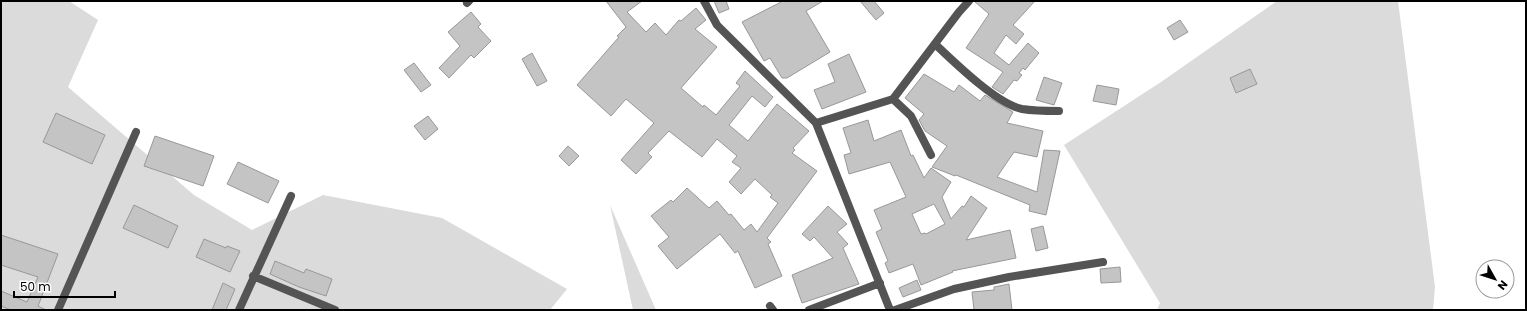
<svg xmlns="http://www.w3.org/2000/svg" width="1527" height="311" font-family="Poppins,sans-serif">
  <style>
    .green { fill: #dbdbdb }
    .building { fill: #c4c4c4; stroke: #989898; fill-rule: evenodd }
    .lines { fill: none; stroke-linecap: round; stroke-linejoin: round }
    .street { stroke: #545454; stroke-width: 8 }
  </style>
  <rect width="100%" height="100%" fill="#fff"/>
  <path class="green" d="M 1,1 L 69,1 L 98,20 L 68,87 L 194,195 L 252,230 L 323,195 L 442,218 L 567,289 L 550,310 L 1,310 Z
    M 1277,1 L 1398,1 L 1435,287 L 1433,310 L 1157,310 L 1160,303 L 1064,145 L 1161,82 Z
    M 610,205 L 656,310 L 633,310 Z"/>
  <path class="building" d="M 606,1 L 642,1 L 627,12 L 646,32 L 655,23 L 666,35 L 679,20 L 681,21 L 696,8 L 706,20 L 695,29 L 717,47 L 681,88 L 703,107 L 704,105 L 716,115 L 740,86 L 736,83 L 745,71 L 773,97 L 765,107 L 752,96 L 729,125 L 748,141 L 777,104 L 809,131 L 793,148 L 795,150 L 792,153 L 817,171 L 767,238 L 771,242 L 768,244 L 782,276 L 755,288 L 738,251 L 735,253 L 720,234 L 677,269 L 658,246 L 669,237 L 651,216 L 671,200 L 673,202 L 687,188 L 709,208 L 717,201 L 729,215 L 731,214 L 744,230 L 751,224 L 757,232 L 778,203 L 770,197 L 772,195 L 755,179 L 741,194 L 729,182 L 741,168 L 732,162 L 737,156 L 717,139 L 702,157 L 669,131 L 648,153 L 652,157 L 636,174 L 621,160 L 654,123 L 626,99 L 611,116 L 577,85 L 619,37 L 617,36 L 626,27 Z
    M 714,1 L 726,1 L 729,9 L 719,13 Z
    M 783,1 L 823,1 L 806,11 L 830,52 L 787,78 L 782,78 L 770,58 L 764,61 L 742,22 Z
    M 860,1 L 874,1 L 884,13 L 876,20 Z
    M 974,1 L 1035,1 L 1013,25 L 1024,34 L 1016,44 L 1006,35 L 994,53 L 1009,65 L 1028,43 L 1039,53 L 1025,70 L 1023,68 L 1019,73 L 1022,75 L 1017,81 L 1014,80 L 1003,94 L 992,87 L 1003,72 L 966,48 L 989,14 Z
    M 471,12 L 481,24 L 478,27 L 491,41 L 474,58 L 471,55 L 449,78 L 439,68 L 460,46 L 448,32 Z
    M 1180,20 L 1188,32 L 1174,40 L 1167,28 Z
    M 532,53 L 547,81 L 537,86 L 522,59 Z
    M 849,54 L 866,92 L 822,109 L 814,90 L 835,82 L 828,64 Z
    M 414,63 L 431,85 L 421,92 L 404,70 Z
    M 1250,69 L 1257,84 L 1236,93 L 1230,78 Z
    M 924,74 L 954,92 L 959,85 L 980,101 L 985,95 L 1013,112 L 1007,123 L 1043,131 L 1037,157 L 1014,152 L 997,177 L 1037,192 L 1044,150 L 1060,151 L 1046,215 L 1029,211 L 1030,205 L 956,175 L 955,176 L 932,167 L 947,146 L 925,131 L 919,120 L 924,114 L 905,98 Z
    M 1044,77 L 1062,83 L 1054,105 L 1036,100 Z
    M 1097,85 L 1119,89 L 1116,105 L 1093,101 Z
    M 56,113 L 105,135 L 92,164 L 43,142 Z
    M 428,116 L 438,129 L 425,140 L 414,126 Z
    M 868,120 L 874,141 L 901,130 L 911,156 L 913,155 L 924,178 L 931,168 L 951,182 L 942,197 L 951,219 L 962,206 L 964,207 L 971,196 L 987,208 L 966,240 L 1010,230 L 1016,258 L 952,271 L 953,272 L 921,285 L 913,264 L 889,273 L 885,263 L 888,261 L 876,232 L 882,229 L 874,210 L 906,197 L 890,162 L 849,174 L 844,155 L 851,153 L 843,128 ZM 934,204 L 945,224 L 926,234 L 925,233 L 921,234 L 912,214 Z
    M 155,136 L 214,156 L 203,186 L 144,166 Z
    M 568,146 L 579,156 L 569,166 L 559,156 Z
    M 238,162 L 279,181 L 268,203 L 227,184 Z
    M 134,205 L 178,226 L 168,248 L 123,228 Z
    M 828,206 L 847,224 L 837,232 L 848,244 L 843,248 L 859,284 L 802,303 L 792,275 L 833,258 L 814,237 L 810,241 L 802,234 Z
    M 1043,226 L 1048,248 L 1036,251 L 1031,229 Z
    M 1,235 L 58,254 L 38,306 L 46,310 L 11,310 L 1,306 L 1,291 L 27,302 L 38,277 L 1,265 Z
    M 204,239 L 226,248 L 227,246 L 240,251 L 230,272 L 196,257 Z
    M 275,261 L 304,273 L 306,269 L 332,279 L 326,296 L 299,287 L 270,274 Z
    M 1120,267 L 1121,282 L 1101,283 L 1100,269 Z
    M 917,280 L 921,290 L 903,297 L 899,288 Z
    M 223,283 L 235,289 L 226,310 L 212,310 Z
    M 1009,284 L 1012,310 L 974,310 L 972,292 L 994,290 L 994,287 Z"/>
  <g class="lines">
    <path class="street" d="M 704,1 L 717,25 L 816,123 L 890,310
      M 467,3 L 469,1
      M 935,44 C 954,62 997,104 1022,109 C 1034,111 1047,111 1059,111
      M 893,99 L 911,116 L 931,155
      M 816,123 L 893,99 L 959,12 L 969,1
      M 253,276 L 335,310
      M 770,306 L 773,310
      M 58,310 L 136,132
      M 239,310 L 291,196
      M 809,310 L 880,283
      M 895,310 L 954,289 L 1009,277 L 1103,262"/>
  </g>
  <rect width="1527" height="311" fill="none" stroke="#000000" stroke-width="4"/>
  <g transform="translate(1495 279) rotate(129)"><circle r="19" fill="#ffffff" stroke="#999999"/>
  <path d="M0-3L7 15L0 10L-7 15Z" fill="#000000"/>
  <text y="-6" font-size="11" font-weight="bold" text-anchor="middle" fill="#000000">N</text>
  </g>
  <path d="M14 291v6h101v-6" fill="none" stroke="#000000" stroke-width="2"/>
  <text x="20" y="291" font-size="12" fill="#000000" stroke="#ffffff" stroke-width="3" paint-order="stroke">50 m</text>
</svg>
